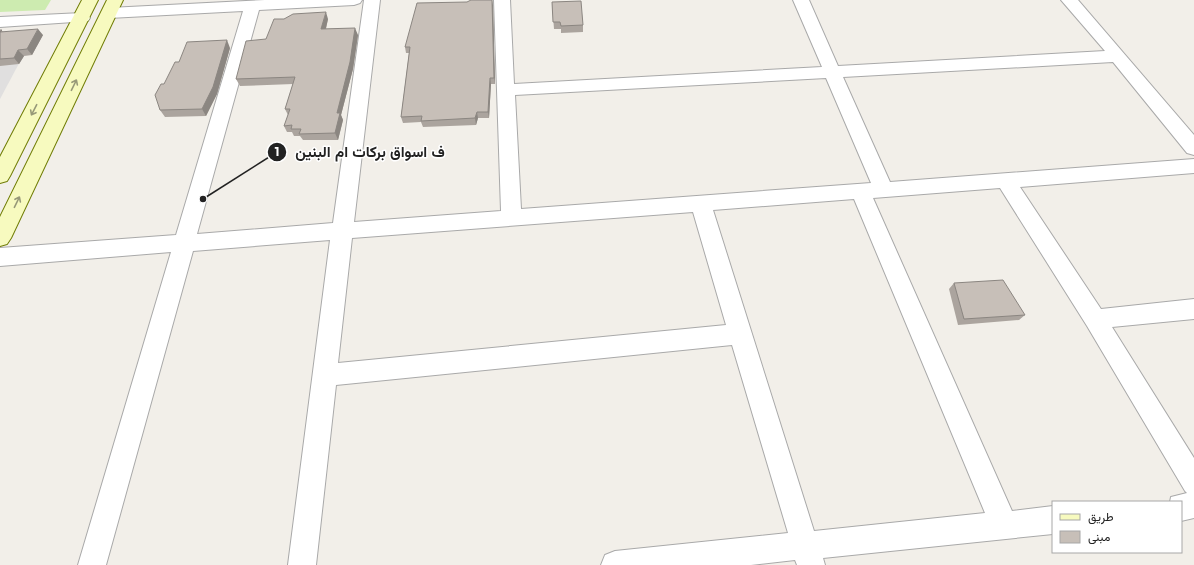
<svg xmlns="http://www.w3.org/2000/svg" width="1194" height="565" font-family="Montserrat,Vazirmatn,sans-serif">
  <style>
    .residential { fill: #e0dfdf }
    .grass { fill: #cdebb0 }
    .lines { fill: none; stroke-linecap: round; stroke-linejoin: round }
    .street-casing { stroke: #a9a9a9; stroke-width: 2 }
    .secondary-casing { stroke: #707d05; stroke-width: 2 }
    .street { fill: #fff; fill-rule: evenodd }
    .secondary { fill: #f7fabf; fill-rule: evenodd }
    .wall { fill: #aba49e }
    .shaded-wall { fill: #8b8681 }
    .building { fill: #c7bfb8; stroke: #8b8681 }
    .oneway { stroke: #979978 }
    .leader { fill: none; stroke: #222; stroke-width: 1.5 }
    .callout-dot { fill: #222; stroke: #fff; stroke-width: 1.5 }
    .mark-label { font-size: 12px; text-anchor: middle; font-weight: bold; fill: #fff }
    .callout-label { font-size: 15px; text-anchor: middle; font-weight: bold; fill: #222; stroke: #fff; stroke-width: 3; stroke-linejoin: round; paint-order: stroke }
  </style>
  <rect width="100%" height="100%" fill="#f2efe9"/>
  <path class="residential" d="M 32,39 L 0,99 L 0,41 Z"/>
  <path class="grass" d="M 0,0 L 51,0 L 45,10 L 0,12 Z"/>
  <g class="lines">
    <defs>
      <path id="street" d="M 265,0 L 362,0 L 360,3 L 354,5 L 259,10 L 197,234 L 333,223 L 364,0 L 380,0 L 354,222 L 501,211 L 494,0 L 510,0 L 514,84 L 822,67 L 793,0 L 809,0 L 838,66 L 1105,51 L 1061,0 L 1078,0 L 1194,135 L 1194,155 L 1187,153 L 1113,62 L 843,77 L 890,182 L 1194,159 L 1194,173 L 1020,187 L 1101,309 L 1194,299 L 1194,319 L 1112,327 L 1194,458 L 1194,518 L 1181,521 L 1181,502 L 1170,502 L 1171,497 L 1187,493 L 1185,491 L 1087,326 L 1000,188 L 873,198 L 1012,511 L 1053,506 L 1053,534 L 823,558 L 825,565 L 797,565 L 795,560 L 751,565 L 601,565 L 605,555 L 615,551 L 788,533 L 732,345 L 336,385 L 316,565 L 288,565 L 330,240 L 193,251 L 106,565 L 78,565 L 171,252 L 0,266 L 0,248 L 176,235 L 243,11 L 109,18 L 103,16 L 101,13 L 103,10 L 109,8 ZM 826,78 L 871,183 L 521,209 L 515,95 ZM 854,199 L 985,513 L 814,531 L 713,210 ZM 693,212 L 726,325 L 338,363 L 352,238 Z
        M 82,13 L 88,15 L 90,18 L 88,21 L 0,27 L 0,17 Z"/>
      <path id="secondary" d="M 82,0 L 98,0 L 10,176 L 7,181 L 0,183 L 0,157 Z
        M 107,0 L 123,0 L 11,238 L 7,244 L 0,246 L 0,217 Z"/>
    </defs>
    <use href="#street" class="street-casing"/>
    <use href="#secondary" class="secondary-casing"/>
    <use href="#street" class="street"/>
    <use href="#secondary" class="secondary"/>
  </g>
  <path class="wall" d="M 467,2 L 493,5 L 495,84 L 491,84 L 489,118 L 478,118 L 476,125 L 423,127 L 421,122 L 403,123 L 401,117 L 409,53 L 406,53 L 405,47 Z
    M 552,2 L 583,25 L 583,32 L 561,33 L 561,29 L 554,29 Z
    M 284,19 L 328,19 L 326,29 L 358,35 L 353,69 L 341,115 L 343,120 L 338,140 L 303,140 L 300,136 L 294,136 L 292,132 L 287,132 L 284,126 L 288,115 L 285,109 L 293,84 L 240,86 L 236,79 L 266,39 Z
    M 0,30 L 4,32 L 43,35 L 32,55 L 24,56 L 19,64 L 0,66 Z
    M 230,48 L 217,94 L 206,116 L 165,117 L 160,110 L 164,84 L 179,62 Z
    M 954,283 L 1025,315 L 1019,320 L 958,325 L 949,289 Z"/>
  <path class="shaded-wall" d="M 492,0 L 493,5 L 495,84 L 494,78 Z
    M 326,12 L 328,19 L 324,36 L 321,29 Z
    M 355,28 L 358,35 L 353,69 L 341,115 L 343,120 L 338,140 L 335,133 L 337,113 Z
    M 38,29 L 43,35 L 32,55 L 27,49 Z
    M 227,40 L 230,48 L 217,94 L 206,116 L 202,109 Z
    M 18,50 L 24,56 L 19,64 L 14,58 Z
    M 490,78 L 491,84 L 489,118 L 488,112 Z
    M 477,112 L 478,118 L 476,125 L 475,118 Z"/>
  <path class="building" d="M 471,0 L 492,0 L 494,78 L 490,78 L 488,112 L 477,112 L 475,118 L 421,121 L 422,116 L 401,117 L 410,47 L 405,47 L 417,3 L 467,2 Z
    M 581,1 L 583,25 L 561,26 L 560,22 L 553,22 L 552,2 Z
    M 326,12 L 321,29 L 355,28 L 350,62 L 337,113 L 340,113 L 335,133 L 299,134 L 301,129 L 291,129 L 292,125 L 284,126 L 290,109 L 285,109 L 295,77 L 236,79 L 246,41 L 266,39 L 274,19 L 284,19 L 293,14 Z
    M 38,29 L 27,49 L 18,50 L 14,58 L 0,59 L 0,30 L 2,30 L 0,32 Z
    M 227,40 L 213,87 L 202,109 L 160,110 L 155,95 L 161,84 L 164,84 L 175,62 L 179,62 L 187,42 Z
    M 1003,280 L 1025,315 L 964,319 L 954,283 Z"/>
  <defs><path id="oneway-shaft" d="M-6 0H5M1.5-3L5.5 0L1.5 3" fill="none" stroke-width="1.6" stroke-linecap="round" stroke-linejoin="round"/></defs>
  <g class="oneway">
    <use href="#oneway-shaft" transform="translate(74 85) rotate(-64)"/>
    <use href="#oneway-shaft" transform="translate(34 110) rotate(117)"/>
    <use href="#oneway-shaft" transform="translate(17 202) rotate(-64)"/>
  </g>
  <path class="leader" d="M203 199L277 152"/>
  <g class="callout-dot">
    <circle cx="203" cy="199" r="4"/>
    <circle cx="277" cy="152" r="10"/>
  </g>
  <g class="mark-label">
    <text x="277" y="156">1</text>
  </g>
  <g class="callout-label">
    <text x="370" y="157">ف اسواق بركات ام البنين</text>
  </g>
  <rect x="1052" y="501" width="130" height="52" fill="#ffffff" stroke="#a7a7a7"/>
  <rect x="1060" y="514" width="20" height="6" fill="#f7fabf" stroke="#a7a7a7"/>
  <text x="1088" y="521" font-size="12" fill="#222222">طريق</text>
  <rect x="1060" y="531" width="20" height="12" fill="#c7bfb8" stroke="#a7a7a7"/>
  <text x="1088" y="541" font-size="12" fill="#222222">مبنى</text>
</svg>
